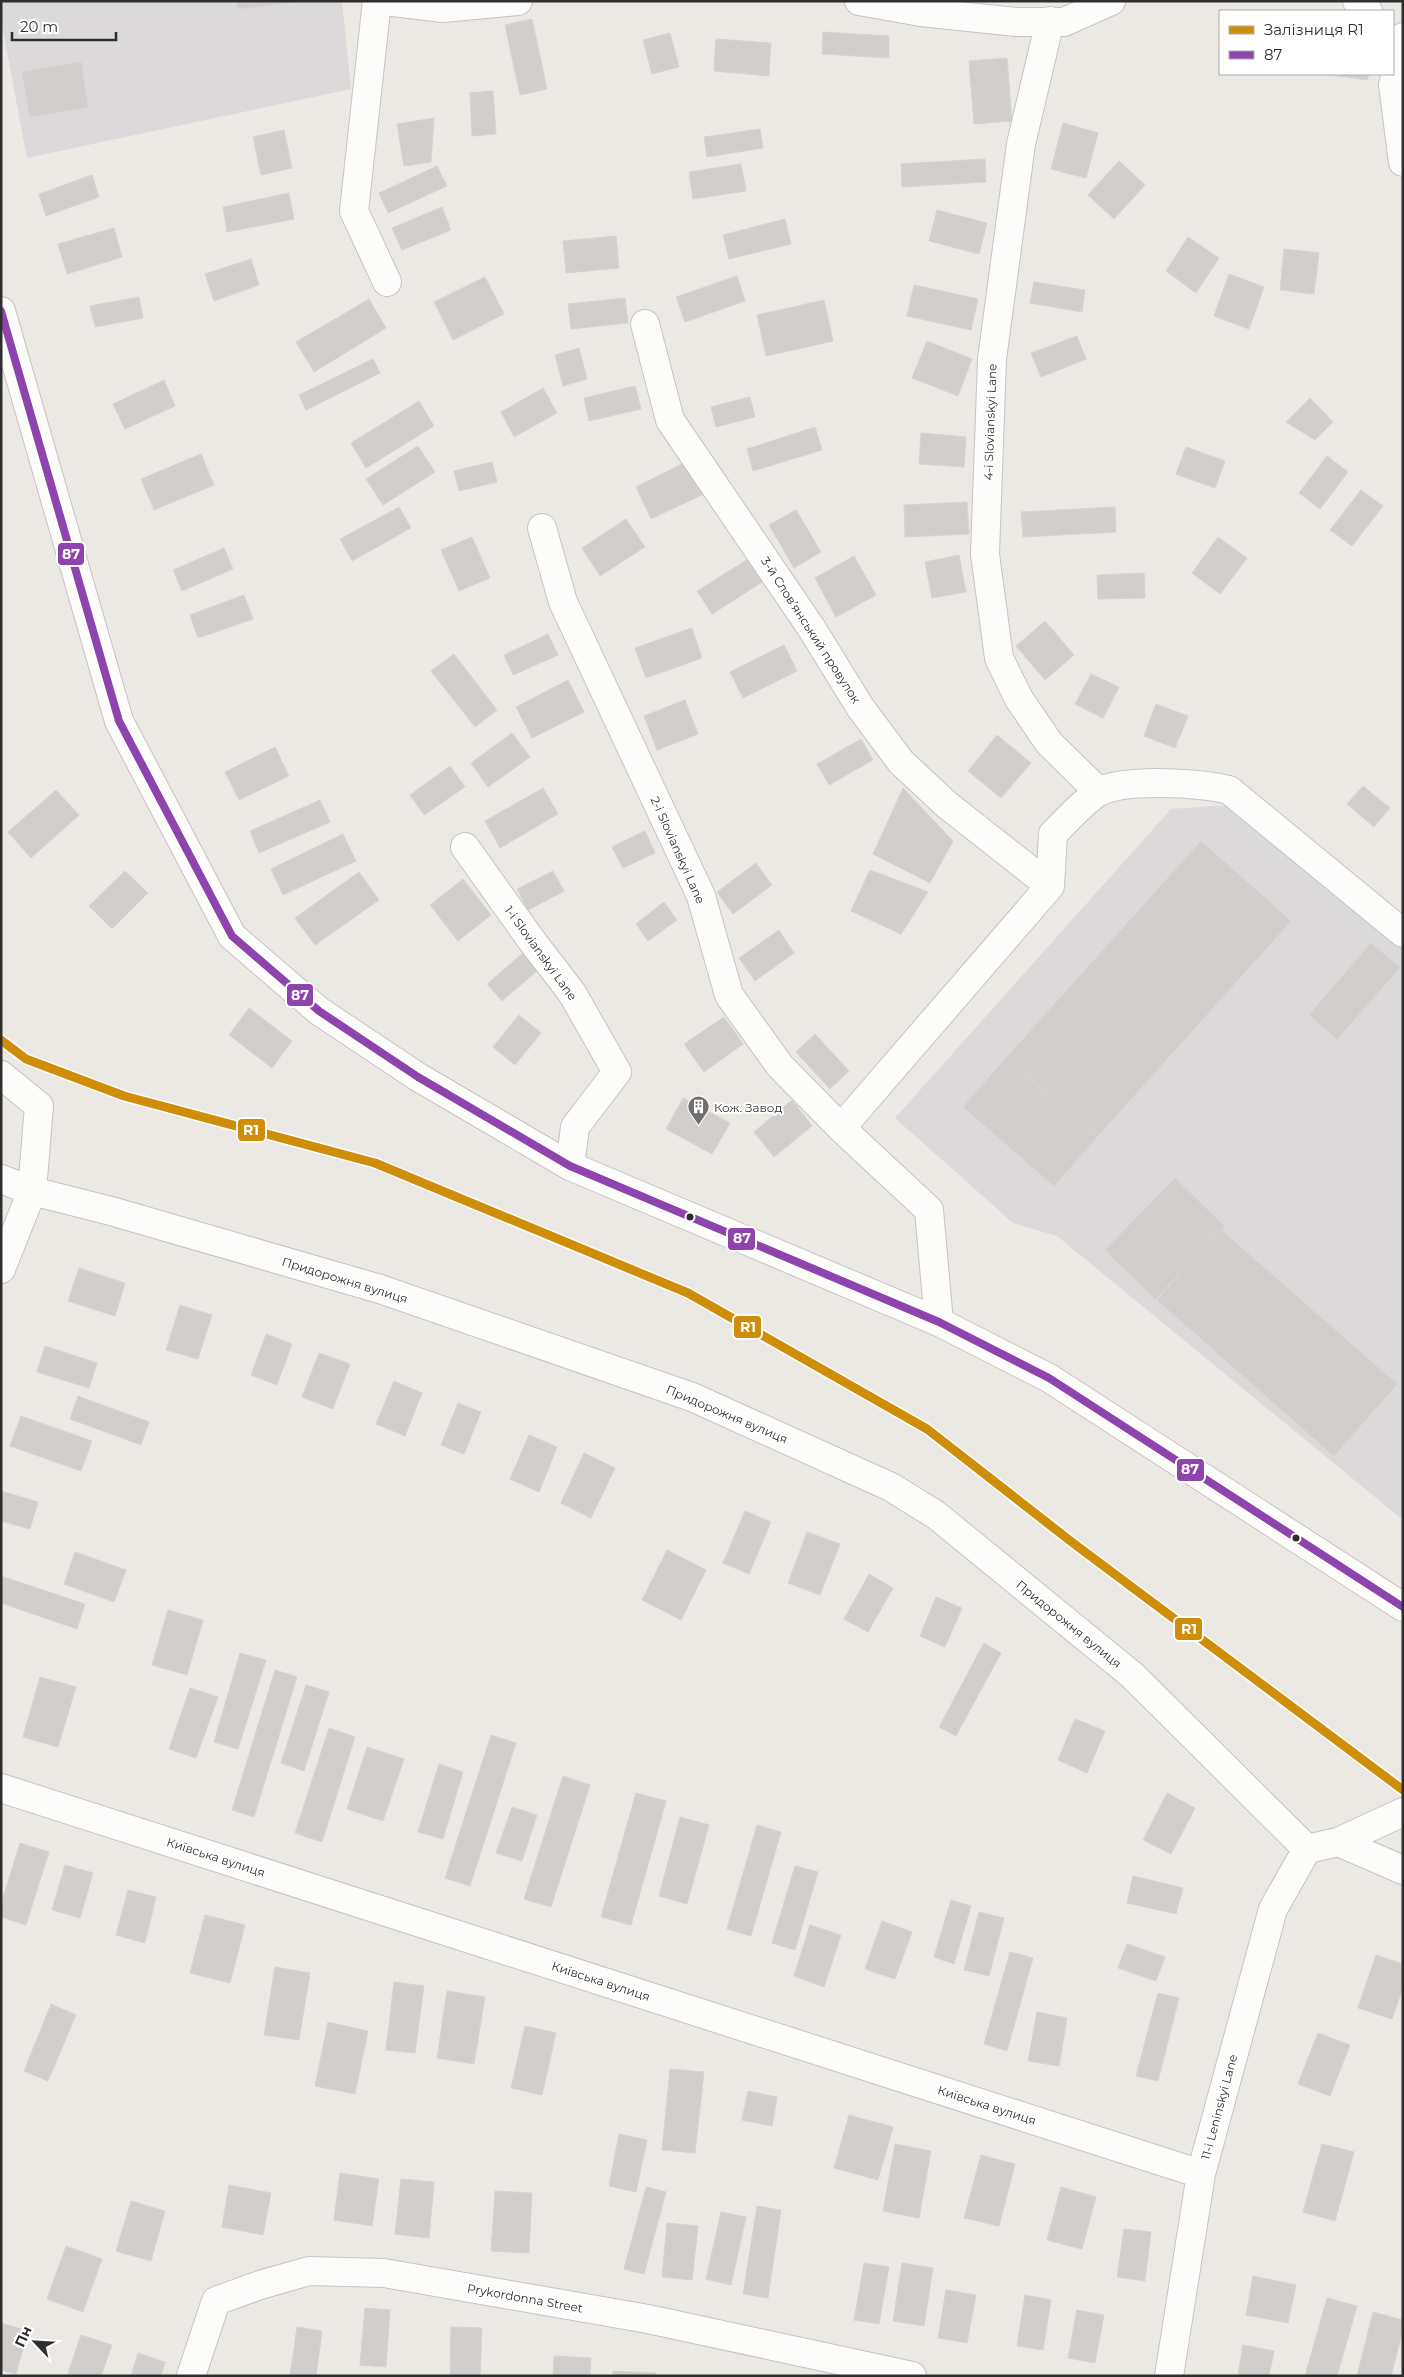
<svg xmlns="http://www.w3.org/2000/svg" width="1404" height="2377" font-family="Montserrat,sans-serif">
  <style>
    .industrial { fill: #dcd9db }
    .building { fill: #d1cecb; stroke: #d7d4d0 }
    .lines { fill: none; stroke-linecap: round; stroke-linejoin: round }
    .minor-casing { stroke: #c5c4c5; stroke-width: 30 }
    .tertiary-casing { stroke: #c5c4c5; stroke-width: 30 }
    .minor { stroke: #fcfcfb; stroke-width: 28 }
    .tertiary { stroke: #fcfcfb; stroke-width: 28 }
    .bus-1-casing { stroke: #fff; stroke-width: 11 }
    .bus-1 { stroke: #8e44ad; stroke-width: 8 }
    .rail-1-casing { stroke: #fff; stroke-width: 12 }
    .rail-1 { stroke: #cf8e09; stroke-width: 9 }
    .bus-dot { fill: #2e2e2e; stroke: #fff; stroke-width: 2 }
    .labels { text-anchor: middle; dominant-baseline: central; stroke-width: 4; stroke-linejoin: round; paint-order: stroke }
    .street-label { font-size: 12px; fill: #2e2e2e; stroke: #fff }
    .poi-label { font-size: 12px; fill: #2e2e2e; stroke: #fff; text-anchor: start }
    .line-badge { stroke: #fff; stroke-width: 2 }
    .badge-label { font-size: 14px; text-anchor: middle; font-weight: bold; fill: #fff }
  </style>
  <rect width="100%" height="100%" fill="#ece8e4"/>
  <path class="industrial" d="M 1,1 L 342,1 L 351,89 L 27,158 L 1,20 Z
    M 1228,805 L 1403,943 L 1403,1520 L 1057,1236 L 1013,1223 L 895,1118 L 1171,809 Z"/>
  <path class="building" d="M 237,1 L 308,1 L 237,9 Z
    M 532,19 L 547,89 L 520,95 L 505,25 Z
    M 823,32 L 889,36 L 889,58 L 822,54 Z
    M 670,33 L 679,67 L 652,74 L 643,40 Z
    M 716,39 L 771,43 L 769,76 L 714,71 Z
    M 1007,58 L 1012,121 L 974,124 L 969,61 Z
    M 81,62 L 88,107 L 30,117 L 22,72 Z
    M 1332,74 L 1369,74 L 1367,80 L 1332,75 Z
    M 493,91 L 496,134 L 472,136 L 470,93 Z
    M 434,118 L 431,162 L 404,166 L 397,124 Z
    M 1063,123 L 1098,133 L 1086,178 L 1051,169 Z
    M 760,129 L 763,148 L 707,157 L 704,137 Z
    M 284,130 L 292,168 L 261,175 L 253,137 Z
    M 985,159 L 986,182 L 902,187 L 901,164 Z
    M 1119,161 L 1145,185 L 1114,219 L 1088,195 Z
    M 741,164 L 746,191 L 693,199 L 689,172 Z
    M 437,166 L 447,186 L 388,213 L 379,193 Z
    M 92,175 L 99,197 L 46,216 L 39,194 Z
    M 289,193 L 294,219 L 227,232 L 223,207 Z
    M 442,207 L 451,230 L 402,250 L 392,228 Z
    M 937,210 L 987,223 L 979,254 L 929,241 Z
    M 785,219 L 791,244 L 729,259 L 723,235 Z
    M 114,228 L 122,257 L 67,274 L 58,244 Z
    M 616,236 L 619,268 L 566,273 L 563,241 Z
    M 1188,237 L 1219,258 L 1196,293 L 1166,271 Z
    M 1284,249 L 1319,253 L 1314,294 L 1280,290 Z
    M 251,259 L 259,285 L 214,301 L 205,274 Z
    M 1229,274 L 1264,287 L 1249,329 L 1214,316 Z
    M 737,276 L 745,301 L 685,322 L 676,297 Z
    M 485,277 L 504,314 L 453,340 L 434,302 Z
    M 1034,282 L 1085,290 L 1082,312 L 1030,303 Z
    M 914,285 L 978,299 L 971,330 L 907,316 Z
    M 139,297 L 143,318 L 95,327 L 90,306 Z
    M 625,298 L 628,323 L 571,329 L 568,304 Z
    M 369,299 L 386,328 L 314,372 L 296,342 Z
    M 824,300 L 833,341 L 766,356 L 757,315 Z
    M 1077,336 L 1086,359 L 1041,377 L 1031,353 Z
    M 927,341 L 972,359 L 958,396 L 912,378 Z
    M 579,348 L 587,379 L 563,386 L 555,355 Z
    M 373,359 L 380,373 L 306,410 L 299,395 Z
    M 164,380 L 175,406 L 125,429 L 113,404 Z
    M 635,386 L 641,409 L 589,421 L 584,398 Z
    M 543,388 L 557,413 L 514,437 L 501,412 Z
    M 750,397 L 755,417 L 716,427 L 711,407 Z
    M 1310,398 L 1333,422 L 1315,440 L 1286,422 Z
    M 419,401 L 434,426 L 366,468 L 351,443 Z
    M 815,427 L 822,450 L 753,471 L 747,449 Z
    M 921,433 L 966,437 L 964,467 L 919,464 Z
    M 418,446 L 435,472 L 383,505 L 366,479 Z
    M 1186,447 L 1225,461 L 1215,488 L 1176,474 Z
    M 201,454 L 214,485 L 154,510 L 141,479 Z
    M 1327,456 L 1348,472 L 1320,509 L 1299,493 Z
    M 690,460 L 706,493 L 651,519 L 636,487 Z
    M 492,462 L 497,482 L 459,491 L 454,471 Z
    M 1361,490 L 1383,506 L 1352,546 L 1330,530 Z
    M 967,502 L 969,534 L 905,537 L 904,505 Z
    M 399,507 L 411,528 L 352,561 L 340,539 Z
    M 1115,507 L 1116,532 L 1023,537 L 1021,512 Z
    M 796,510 L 821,552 L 794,568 L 769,525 Z
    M 626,519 L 645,547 L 600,576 L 582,548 Z
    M 472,537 L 490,578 L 459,591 L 441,550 Z
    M 1218,537 L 1247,558 L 1220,594 L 1192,573 Z
    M 224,548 L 233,569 L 182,591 L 173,570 Z
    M 959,555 L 966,592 L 932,598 L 925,562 Z
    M 753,556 L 767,579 L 712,614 L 697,591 Z
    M 854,556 L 876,595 L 836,617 L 815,578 Z
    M 1144,573 L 1145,598 L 1098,599 L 1097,575 Z
    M 244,595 L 253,619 L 198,638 L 190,615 Z
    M 1045,621 L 1074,655 L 1045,680 L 1016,646 Z
    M 692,628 L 702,658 L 646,678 L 635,648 Z
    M 548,634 L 558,655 L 513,675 L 504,655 Z
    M 784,645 L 797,671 L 743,698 L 730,672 Z
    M 454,654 L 497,710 L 475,727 L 431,671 Z
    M 1091,674 L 1119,687 L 1103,718 L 1075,704 Z
    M 568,680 L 584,712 L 532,738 L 516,707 Z
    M 685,700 L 698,734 L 657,750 L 644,716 Z
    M 1156,704 L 1188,716 L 1175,748 L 1144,736 Z
    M 512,733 L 530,757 L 488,787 L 471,763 Z
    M 997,735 L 1031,763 L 1001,798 L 968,771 Z
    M 861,739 L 873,760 L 829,785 L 817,764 Z
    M 275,747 L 289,776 L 239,800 L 225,772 Z
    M 450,766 L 465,787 L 424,815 L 410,795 Z
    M 1363,786 L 1390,808 L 1374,827 L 1347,804 Z
    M 543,788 L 558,814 L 500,848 L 485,821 Z
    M 903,788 L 953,841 L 930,883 L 873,854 Z
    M 56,790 L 79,815 L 31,858 L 8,832 Z
    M 320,800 L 330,822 L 259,853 L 250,831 Z
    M 645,831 L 655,853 L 623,868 L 612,847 Z
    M 343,834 L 356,861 L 283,895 L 271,869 Z
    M 1201,841 L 1291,921 L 1097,1137 L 1006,1058 Z
    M 756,863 L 772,885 L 733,914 L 717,892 Z
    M 870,870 L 928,892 L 901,934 L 851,911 Z
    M 125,871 L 148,893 L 112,929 L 89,906 Z
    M 553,871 L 564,891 L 528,910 L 517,889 Z
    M 359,872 L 379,900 L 315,945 L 295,918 Z
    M 463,879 L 491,915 L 458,941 L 430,905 Z
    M 664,902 L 677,920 L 648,941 L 636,924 Z
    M 779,930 L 794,953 L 755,981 L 739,958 Z
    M 1371,943 L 1400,968 L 1337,1039 L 1309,1015 Z
    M 523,953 L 538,970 L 502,1001 L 487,984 Z
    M 249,1008 L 292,1041 L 272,1068 L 229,1035 Z
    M 519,1015 L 541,1033 L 515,1065 L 493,1047 Z
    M 724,1017 L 743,1044 L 704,1072 L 684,1044 Z
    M 815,1034 L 849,1071 L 830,1089 L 796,1052 Z
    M 1006,1058 L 1097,1137 L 1054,1186 L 963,1107 Z
    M 683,1098 L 730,1123 L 712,1154 L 666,1129 Z
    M 792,1100 L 812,1126 L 774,1157 L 754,1132 Z
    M 1175,1178 L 1225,1227 L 1155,1299 L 1105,1250 Z
    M 1220,1229 L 1397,1384 L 1334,1456 L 1157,1300 Z
    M 79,1268 L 125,1283 L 115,1316 L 68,1301 Z
    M 180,1305 L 212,1315 L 198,1359 L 166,1350 Z
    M 266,1334 L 292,1344 L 277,1385 L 251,1375 Z
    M 45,1346 L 97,1363 L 89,1388 L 37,1372 Z
    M 319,1353 L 350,1364 L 333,1409 L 302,1397 Z
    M 394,1381 L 422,1393 L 405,1436 L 376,1424 Z
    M 78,1396 L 149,1422 L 141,1445 L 70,1419 Z
    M 458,1403 L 481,1412 L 464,1454 L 441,1445 Z
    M 21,1416 L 92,1441 L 81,1471 L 10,1446 Z
    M 529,1435 L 557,1447 L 539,1492 L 510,1479 Z
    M 584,1453 L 615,1468 L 591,1518 L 561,1503 Z
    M 1,1491 L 38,1502 L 30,1529 L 1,1521 Z
    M 745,1511 L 771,1522 L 749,1574 L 723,1563 Z
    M 807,1532 L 840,1544 L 820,1595 L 788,1583 Z
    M 667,1550 L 706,1570 L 681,1620 L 642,1600 Z
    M 75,1552 L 126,1570 L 114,1602 L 64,1584 Z
    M 869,1574 L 893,1588 L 868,1632 L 844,1619 Z
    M 1,1576 L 85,1604 L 77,1629 L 1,1603 Z
    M 936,1597 L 962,1608 L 945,1647 L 920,1636 Z
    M 168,1610 L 203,1620 L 187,1675 L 152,1665 Z
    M 984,1643 L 1001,1653 L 956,1736 L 939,1727 Z
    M 240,1653 L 266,1660 L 238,1749 L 214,1742 Z
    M 275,1670 L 297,1677 L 254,1817 L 232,1810 Z
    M 40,1677 L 76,1687 L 58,1747 L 23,1737 Z
    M 306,1685 L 329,1692 L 304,1771 L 281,1763 Z
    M 190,1688 L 218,1697 L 196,1758 L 169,1749 Z
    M 1075,1719 L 1105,1731 L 1087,1773 L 1058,1760 Z
    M 329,1728 L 355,1737 L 322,1842 L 295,1833 Z
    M 491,1735 L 516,1743 L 470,1886 L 445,1878 Z
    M 367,1747 L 404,1759 L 383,1821 L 347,1809 Z
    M 439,1764 L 463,1772 L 443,1839 L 418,1832 Z
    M 563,1776 L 590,1785 L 551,1907 L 524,1899 Z
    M 636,1793 L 666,1801 L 631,1925 L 601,1917 Z
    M 1167,1793 L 1195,1808 L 1171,1854 L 1143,1840 Z
    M 512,1807 L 537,1815 L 522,1861 L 496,1853 Z
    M 680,1817 L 709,1825 L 687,1904 L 659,1896 Z
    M 757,1825 L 781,1832 L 751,1936 L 727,1929 Z
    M 20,1843 L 49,1852 L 26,1925 L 1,1917 L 1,1904 Z
    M 65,1865 L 93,1873 L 80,1918 L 52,1910 Z
    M 795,1866 L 818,1872 L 795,1950 L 772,1943 Z
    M 1133,1876 L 1183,1888 L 1176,1914 L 1127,1903 Z
    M 128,1890 L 156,1897 L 145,1943 L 116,1935 Z
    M 951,1900 L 971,1906 L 954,1964 L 934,1957 Z
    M 979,1912 L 1004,1918 L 989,1976 L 964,1970 Z
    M 205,1915 L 245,1925 L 230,1983 L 190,1973 Z
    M 882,1921 L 912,1932 L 895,1979 L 865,1969 Z
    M 810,1925 L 841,1935 L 824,1987 L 794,1976 Z
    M 1127,1944 L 1165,1957 L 1156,1981 L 1118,1968 Z
    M 1010,1952 L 1033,1958 L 1007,2051 L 984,2044 Z
    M 1376,1955 L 1403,1964 L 1403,1987 L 1392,2019 L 1358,2008 Z
    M 275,1967 L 310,1973 L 299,2040 L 264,2035 Z
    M 394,1982 L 424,1986 L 415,2053 L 386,2050 Z
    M 447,1991 L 485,1997 L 474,2064 L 437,2058 Z
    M 1158,1993 L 1179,1998 L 1158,2081 L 1136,2076 Z
    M 51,2004 L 76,2015 L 48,2081 L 24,2071 Z
    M 1037,2012 L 1067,2018 L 1059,2066 L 1028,2061 Z
    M 328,2022 L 368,2031 L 355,2094 L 315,2086 Z
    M 525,2026 L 556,2033 L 542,2095 L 511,2088 Z
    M 1318,2033 L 1350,2045 L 1330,2096 L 1298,2084 Z
    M 670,2069 L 704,2072 L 695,2153 L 662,2150 Z
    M 748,2091 L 777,2097 L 772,2126 L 742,2120 Z
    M 849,2115 L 893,2127 L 878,2180 L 834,2168 Z
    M 619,2134 L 647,2140 L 636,2192 L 609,2186 Z
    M 895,2144 L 931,2151 L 919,2218 L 883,2211 Z
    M 1322,2144 L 1354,2152 L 1335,2221 L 1303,2212 Z
    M 981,2155 L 1015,2164 L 999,2226 L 964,2218 Z
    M 340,2173 L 379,2179 L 372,2226 L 334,2220 Z
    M 401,2179 L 434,2182 L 429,2238 L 395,2234 Z
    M 229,2185 L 271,2193 L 263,2235 L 222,2227 Z
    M 646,2187 L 666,2192 L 644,2274 L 624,2269 Z
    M 1061,2187 L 1096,2197 L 1082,2249 L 1047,2240 Z
    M 495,2191 L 532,2193 L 529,2253 L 491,2251 Z
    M 131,2201 L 165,2211 L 151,2261 L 116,2251 Z
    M 757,2206 L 781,2210 L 768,2298 L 743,2294 Z
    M 721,2212 L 746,2217 L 731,2285 L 706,2279 Z
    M 667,2223 L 698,2226 L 692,2280 L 662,2277 Z
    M 1124,2229 L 1151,2232 L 1145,2281 L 1117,2277 Z
    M 66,2246 L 102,2259 L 83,2312 L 47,2299 Z
    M 864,2263 L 889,2267 L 879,2324 L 854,2320 Z
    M 902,2263 L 933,2268 L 924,2326 L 893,2321 Z
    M 1253,2276 L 1296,2285 L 1288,2323 L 1246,2315 Z
    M 946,2290 L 976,2295 L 967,2343 L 938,2338 Z
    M 1025,2295 L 1051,2300 L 1043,2350 L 1017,2346 Z
    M 1327,2298 L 1357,2306 L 1337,2376 L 1305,2376 Z
    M 365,2308 L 390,2310 L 386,2367 L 360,2365 Z
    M 1077,2310 L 1104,2315 L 1095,2363 L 1068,2358 Z
    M 1373,2312 L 1403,2320 L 1403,2330 L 1391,2376 L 1357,2376 Z
    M 1,2323 L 28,2331 L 16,2374 L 1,2370 Z
    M 297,2327 L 322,2331 L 316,2376 L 290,2376 Z
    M 451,2327 L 482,2328 L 480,2376 L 450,2376 Z
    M 81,2335 L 112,2345 L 101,2376 L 67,2376 Z
    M 1243,2345 L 1274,2351 L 1269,2376 L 1238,2376 Z
    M 138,2353 L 165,2362 L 161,2376 L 131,2376 Z
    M 554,2356 L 591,2358 L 590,2376 L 553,2376 Z
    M 613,2371 L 656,2373 L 656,2376 L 613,2376 Z"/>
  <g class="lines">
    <defs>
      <path id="minor" d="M 377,1 L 354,211 L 387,282
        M 385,1 L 443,8 L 518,1
        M 859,1 L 921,12 L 1016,22 L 1064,22 L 1111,1
        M 1357,1 L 1368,11
        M 1050,21 L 1021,144 L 992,359 L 985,554 L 999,658 L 1019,699 L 1049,743 L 1099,792
        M 1403,37 L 1393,85 L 1403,162
        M 645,324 L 670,420 L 812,629 L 860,707 L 901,762 L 946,804 L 1050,886
        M 542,528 L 563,602 L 701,896 L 729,995 L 780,1066 L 841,1128 L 929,1210 L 939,1322
        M 465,847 L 532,941 L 572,993 L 617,1072 L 575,1127 L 570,1166
        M 1,1075 L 39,1106 L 32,1191 L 1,1269
        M 841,1128 L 1050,886 L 1053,834 C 1064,823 1087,798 1099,792 C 1126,778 1200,783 1229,790 L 1403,933
        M 1,1179 L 32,1191 L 111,1211 L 380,1289 L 692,1397 L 891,1487 L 936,1515 L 1132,1675 L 1307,1849 L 1338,1842 L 1403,1812
        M 1,1788 L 1201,2174
        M 1338,1842 L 1403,1870
        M 191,2376 L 216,2301 L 260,2285 L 309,2271 L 384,2273 L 648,2319 L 912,2376
        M 1169,2376 L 1201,2174 L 1273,1909 L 1307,1849"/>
      <path id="tertiary" d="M 1,311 L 119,721 L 232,936 L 319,1011 L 418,1077 L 570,1166 L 939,1322 L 1049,1378 L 1403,1607"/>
    </defs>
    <use href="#minor" class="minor-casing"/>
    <use href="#tertiary" class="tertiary-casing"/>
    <use href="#minor" class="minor"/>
    <use href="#tertiary" class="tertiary"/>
    <defs>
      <path id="bus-1" d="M 1,311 L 119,721 L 232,936 L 319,1011 L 418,1077 L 570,1166 L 939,1322 L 1049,1378 L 1403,1607"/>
    </defs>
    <use href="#bus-1" class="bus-1-casing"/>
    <use href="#bus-1" class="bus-1"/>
    <defs>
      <path id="rail-1" d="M 1,1040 L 26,1059 L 124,1096 L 375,1163 L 688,1293 L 927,1429 L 1073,1543 L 1403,1790"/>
    </defs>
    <use href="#rail-1" class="rail-1-casing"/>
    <use href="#rail-1" class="rail-1"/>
  </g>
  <defs>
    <symbol id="building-pin" viewBox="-11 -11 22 30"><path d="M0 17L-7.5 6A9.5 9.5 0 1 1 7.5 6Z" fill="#706f6e" stroke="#fff"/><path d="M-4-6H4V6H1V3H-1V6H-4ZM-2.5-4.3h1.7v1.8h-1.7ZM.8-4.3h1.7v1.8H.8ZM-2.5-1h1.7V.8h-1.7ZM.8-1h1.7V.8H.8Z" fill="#fff"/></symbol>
  </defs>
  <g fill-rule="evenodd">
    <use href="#building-pin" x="686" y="1094" width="25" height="34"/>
  </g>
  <g class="bus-dot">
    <circle cx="690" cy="1217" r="4.5"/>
    <circle cx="1296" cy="1538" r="4.5"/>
  </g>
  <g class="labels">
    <g class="street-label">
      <text transform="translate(990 422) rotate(-88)">4-i Slovianskyi Lane</text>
      <text transform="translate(811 630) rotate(57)">3-й Слов’янський провулок</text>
      <text transform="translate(678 850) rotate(66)">2-i Slovianskyi Lane</text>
      <text transform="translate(541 953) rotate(54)">1-i Slovianskyi Lane</text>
      <text transform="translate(345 1280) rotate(17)">Придорожня вулиця</text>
      <text transform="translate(727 1414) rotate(23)">Придорожня вулиця</text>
      <text transform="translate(1069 1624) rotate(39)">Придорожня вулиця</text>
      <text transform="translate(216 1857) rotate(18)">Київська вулиця</text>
      <text transform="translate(601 1981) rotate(18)">Київська вулиця</text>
      <text transform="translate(987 2105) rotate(18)">Київська вулиця</text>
      <text transform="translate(1219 2107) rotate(-75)">11-i Leninskyi Lane</text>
      <text transform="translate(525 2298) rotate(10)">Prykordonna Street</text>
    </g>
    <g class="poi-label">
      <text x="714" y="1107">Кож. Завод</text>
    </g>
  </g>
  <g class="line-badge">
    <rect x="57" y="542" width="28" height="24" rx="5" fill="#8e44ad"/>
    <rect x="286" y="983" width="28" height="24" rx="5" fill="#8e44ad"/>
    <rect x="237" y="1118" width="29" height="24" rx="5" fill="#cf8e09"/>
    <rect x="727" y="1227" width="29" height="24" rx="5" fill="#8e44ad"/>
    <rect x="733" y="1315" width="29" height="24" rx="5" fill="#cf8e09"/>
    <rect x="1176" y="1458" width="29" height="24" rx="5" fill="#8e44ad"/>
    <rect x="1174" y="1617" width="29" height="24" rx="5" fill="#cf8e09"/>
  </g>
  <g class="badge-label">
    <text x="71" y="559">87</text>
    <text x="300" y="1000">87</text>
    <text x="251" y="1135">R1</text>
    <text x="742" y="1243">87</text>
    <text x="748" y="1332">R1</text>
    <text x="1190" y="1474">87</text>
    <text x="1189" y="1634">R1</text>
  </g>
  <rect width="1404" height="2377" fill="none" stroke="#2e2e2e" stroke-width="5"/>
  <rect x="1219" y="10" width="175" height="65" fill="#ffffff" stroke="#ababab"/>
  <rect x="1229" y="26" width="25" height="8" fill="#cf8e09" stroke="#ababab"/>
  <text x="1264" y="35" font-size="15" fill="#2e2e2e">Залізниця R1</text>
  <rect x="1229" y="51" width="25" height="8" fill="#8e44ad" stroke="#ababab"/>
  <text x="1264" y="60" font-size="15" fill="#2e2e2e">87</text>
  <g transform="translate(35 2342) rotate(295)" stroke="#ffffff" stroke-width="4" paint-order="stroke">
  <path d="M0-4L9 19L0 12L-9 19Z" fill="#2e2e2e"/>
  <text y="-8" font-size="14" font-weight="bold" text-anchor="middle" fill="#2e2e2e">Пн</text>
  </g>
  <path d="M12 32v8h104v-8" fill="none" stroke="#2e2e2e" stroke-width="2.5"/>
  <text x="20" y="32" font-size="15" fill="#2e2e2e" stroke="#ffffff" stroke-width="4" paint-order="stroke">20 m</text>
</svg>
